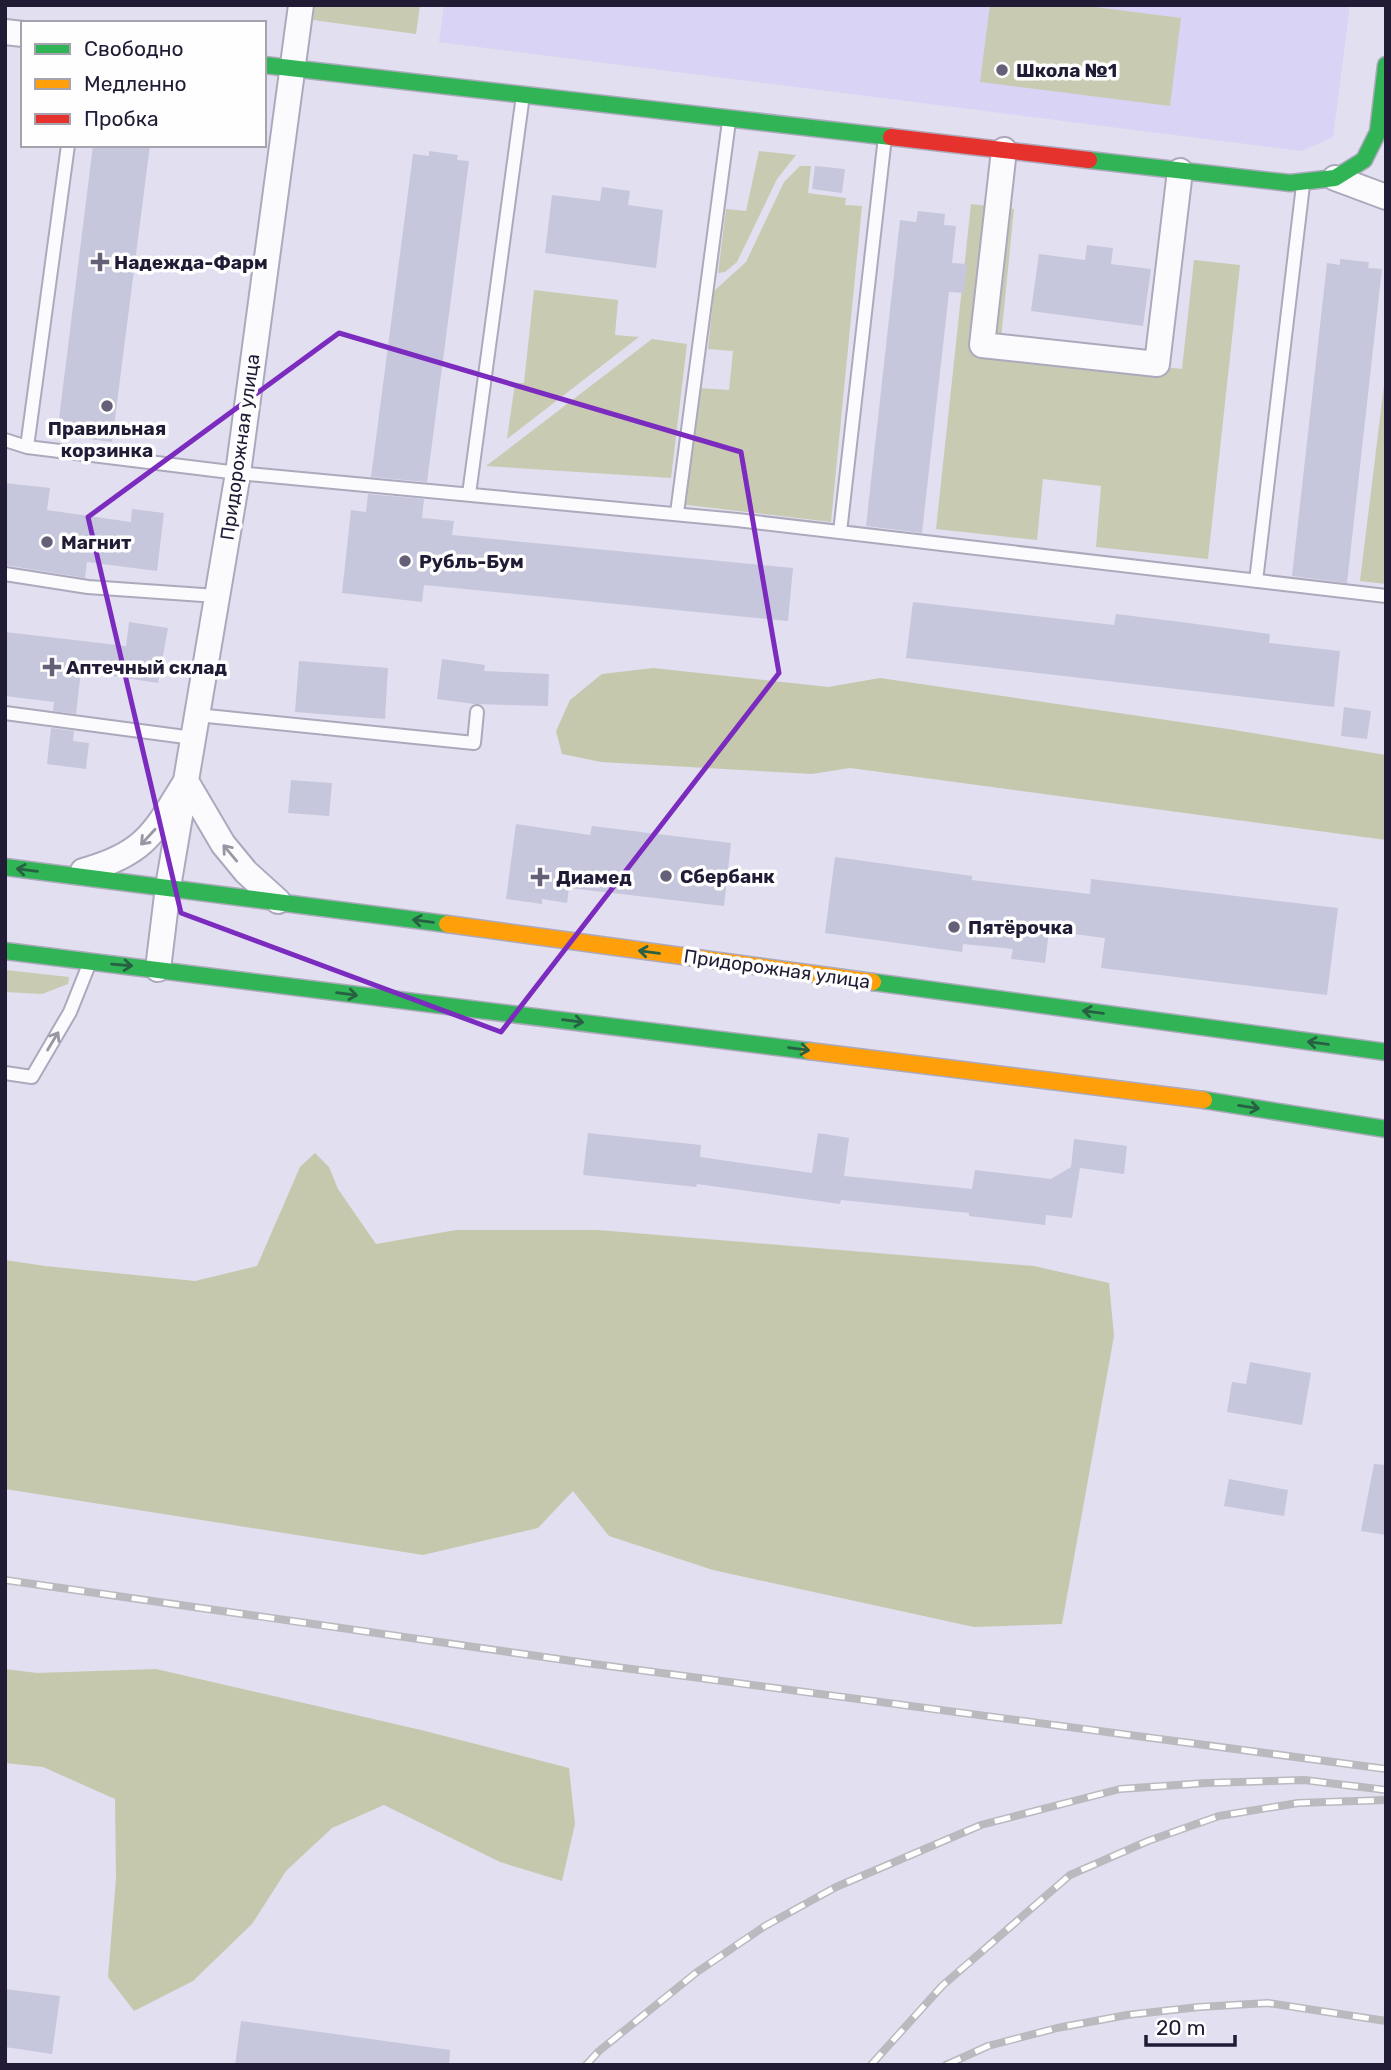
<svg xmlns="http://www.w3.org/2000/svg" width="1391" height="2070" font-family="Rubik,sans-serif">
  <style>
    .built { fill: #d9d3f5 }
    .green { fill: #c9cab2 }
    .forest { fill: #c6c8ad }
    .building { fill: #c6c7dc }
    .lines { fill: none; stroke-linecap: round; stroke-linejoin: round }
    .lane-casing { stroke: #aca9bc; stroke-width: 16 }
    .street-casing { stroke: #aca9bc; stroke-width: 28 }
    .fast-casing { stroke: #aca9bc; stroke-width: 19 }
    .slow-casing { stroke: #aca9bc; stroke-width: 19 }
    .jam-casing { stroke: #aca9bc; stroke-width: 19 }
    .lane { stroke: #fbfafd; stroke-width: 12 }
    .street { stroke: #fbfafd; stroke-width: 24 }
    .fast { stroke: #30b455; stroke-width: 16 }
    .slow { stroke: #ff9f0a; stroke-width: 16 }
    .jam { stroke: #e5322d; stroke-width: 16 }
    .rail-casing { stroke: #b9b9be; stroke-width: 8 }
    .rail { stroke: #fefefe; stroke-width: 5; stroke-dasharray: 16; stroke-linecap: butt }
    .oneway { stroke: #9996a3 }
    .oneway2 { stroke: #286044 }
    .marked { fill: none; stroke: #7b2cbf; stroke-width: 5; stroke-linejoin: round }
    .poi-dot { fill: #656077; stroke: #fefefe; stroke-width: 2.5 }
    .labels { text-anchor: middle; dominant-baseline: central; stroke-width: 7; stroke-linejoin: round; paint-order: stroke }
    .poi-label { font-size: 19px; font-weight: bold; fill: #211b36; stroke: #fefefe; text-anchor: start }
    .street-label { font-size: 19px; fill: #211b36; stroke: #fefefe }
  </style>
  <rect width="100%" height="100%" fill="#e2dff0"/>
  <path class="built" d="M 444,5 L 1350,5 L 1333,137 L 1302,151 L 439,42 Z"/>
  <path class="green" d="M 315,5 L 420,5 L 416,34 L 313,20 Z
    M 990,5 L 1079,5 L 1181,18 L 1170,106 L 980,82 Z
    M 759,151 L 796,155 L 777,179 L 737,262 L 725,272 L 718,273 L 726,209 L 746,211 Z
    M 800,166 L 811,166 L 808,193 L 846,198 L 845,205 L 862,206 L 831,522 L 679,504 L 687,412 L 697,413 L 699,388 L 729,390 L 733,351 L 708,349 L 714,291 L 746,262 L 784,182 Z
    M 971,204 L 1014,209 L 1000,349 L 1182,369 L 1194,260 L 1240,265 L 1208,559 L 1096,547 L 1101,486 L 1043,479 L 1037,540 L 936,529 Z
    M 534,290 L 618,300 L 615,335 L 639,337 L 507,439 L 515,383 L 524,383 Z
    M 652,339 L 687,344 L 671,478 L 486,466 Z
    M 1386,369 L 1386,584 L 1360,581 Z
    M 5,970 L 69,977 L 68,984 L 42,994 L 5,992 Z"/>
  <path class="forest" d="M 653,668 L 828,687 L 880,678 L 1228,729 L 1386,755 L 1386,840 L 850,768 L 812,774 L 601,762 L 562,754 L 556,731 L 570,700 L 602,674 Z
    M 315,1153 L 329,1167 L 338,1189 L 376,1244 L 456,1230 L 598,1230 L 1034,1266 L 1109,1283 L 1114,1336 L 1062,1624 L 974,1627 L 713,1570 L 609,1536 L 573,1491 L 538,1528 L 423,1555 L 5,1489 L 5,1260 L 45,1266 L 195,1281 L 257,1266 L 300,1167 Z
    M 5,1669 L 37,1673 L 156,1669 L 421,1730 L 569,1768 L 575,1824 L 562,1881 L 500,1862 L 384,1805 L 332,1828 L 286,1871 L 252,1924 L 193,1981 L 134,2011 L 108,1977 L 116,1878 L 115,1799 L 43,1767 L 5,1763 Z"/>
  <path class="building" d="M 93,145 L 150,145 L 112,442 L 57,435 Z
    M 429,151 L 458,155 L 457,160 L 469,161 L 427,482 L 371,477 L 413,154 L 429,156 Z
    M 815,166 L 845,169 L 842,193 L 812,189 Z
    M 602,187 L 630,191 L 628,205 L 663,210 L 656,268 L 545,253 L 552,195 L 600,201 Z
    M 918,211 L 945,214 L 944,225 L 956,226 L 952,263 L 967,264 L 964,293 L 949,292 L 922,533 L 866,526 L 900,220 L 916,222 Z
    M 1087,245 L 1113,248 L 1111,264 L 1151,269 L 1143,326 L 1031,311 L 1039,254 L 1085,260 Z
    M 1340,259 L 1369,262 L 1368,268 L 1382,269 L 1347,583 L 1292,576 L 1327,263 L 1340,265 Z
    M 5,483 L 50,488 L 47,510 L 131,522 L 132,509 L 164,513 L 157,571 L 87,562 L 85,578 L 5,565 Z
    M 368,494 L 424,499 L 422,518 L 454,521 L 452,535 L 793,568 L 788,621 L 424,585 L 422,602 L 342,593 L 351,510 L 366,512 Z
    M 913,602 L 1114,625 L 1116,614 L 1181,622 L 1270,634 L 1269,643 L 1340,651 L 1334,707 L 906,658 Z
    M 129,622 L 168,628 L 158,683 L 81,671 L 76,714 L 53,711 L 54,702 L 5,696 L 5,632 L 126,646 Z
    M 442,659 L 485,665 L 484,671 L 549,674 L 548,706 L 474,704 L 437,699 Z
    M 299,661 L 388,668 L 385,719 L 295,712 Z
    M 1344,707 L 1371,711 L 1367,739 L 1341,736 Z
    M 51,728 L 74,731 L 73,741 L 89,743 L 86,769 L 47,764 Z
    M 291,780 L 332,783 L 329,816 L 288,813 Z
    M 516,824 L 590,835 L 592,826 L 731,843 L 724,906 L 569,888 L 567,903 L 542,899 L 542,904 L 506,899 Z
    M 835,857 L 972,876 L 972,880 L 1090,894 L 1091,879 L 1338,908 L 1327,995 L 1101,968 L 1105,938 L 1049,931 L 1045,963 L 1011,959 L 1013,949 L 963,944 L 962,952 L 825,933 Z
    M 588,1133 L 701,1145 L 700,1157 L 812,1173 L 818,1133 L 849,1138 L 844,1176 L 972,1189 L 975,1170 L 1051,1179 L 1071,1167 L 1074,1139 L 1127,1146 L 1124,1174 L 1080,1168 L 1072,1218 L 1046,1215 L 1045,1225 L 969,1216 L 969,1213 L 841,1200 L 840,1204 L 697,1184 L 696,1187 L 583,1175 Z
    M 1250,1362 L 1311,1373 L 1302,1425 L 1227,1412 L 1232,1382 L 1246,1384 Z
    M 1374,1464 L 1386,1465 L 1386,1535 L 1361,1531 Z
    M 1229,1479 L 1288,1490 L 1284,1516 L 1224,1506 Z
    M 5,1989 L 60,1996 L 52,2054 L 5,2047 Z
    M 241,2021 L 450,2050 L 449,2065 L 235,2065 Z"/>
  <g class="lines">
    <defs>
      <path id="lane" d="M 68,145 L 27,447 L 238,473 L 737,520 L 1386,596
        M 5,440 L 27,447
        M 469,494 L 523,95
        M 677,513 L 729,121
        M 840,532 L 885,137
        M 5,574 L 88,587 L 217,596
        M 1256,581 L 1303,185
        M 5,713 L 193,738
        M 197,715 L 474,743 L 477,712
        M 5,1073 L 32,1077 L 70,1012 L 88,967"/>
      <path id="street" d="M 5,32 L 23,34
        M 1004,150 L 982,345 L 1157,364 L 1180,171
        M 1335,178 L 1386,197
        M 83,871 C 145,854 154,833 186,781 L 223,844 L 246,872 L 278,901
        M 158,969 L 168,887 L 238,473 L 301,5"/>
      <path id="fast" d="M 264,65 L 891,137
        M 1089,160 L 1290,183 L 1335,178 L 1364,160 L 1378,132 L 1386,65
        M 5,867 L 447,924
        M 5,951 L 809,1051
        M 873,982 L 1386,1052
        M 1204,1100 L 1386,1129"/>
      <path id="slow" d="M 447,924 L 873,982
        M 809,1051 L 1204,1100"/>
      <path id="jam" d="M 891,137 L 1089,160"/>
    </defs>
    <use href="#lane" class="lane-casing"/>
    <use href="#street" class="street-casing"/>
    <use href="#fast" class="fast-casing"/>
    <use href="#slow" class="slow-casing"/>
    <use href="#jam" class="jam-casing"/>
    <use href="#lane" class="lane"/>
    <use href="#street" class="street"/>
    <use href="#fast" class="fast"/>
    <use href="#slow" class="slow"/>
    <use href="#jam" class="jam"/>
    <defs>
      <path id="rail" d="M 5,1580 L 586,1663 L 1386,1769
        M 586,2065 L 599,2051 L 697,1972 L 765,1926 L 836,1887 L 981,1825 L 1120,1789 L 1206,1783 L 1304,1780 L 1386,1790
        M 871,2065 L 942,1986 L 1070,1875 L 1148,1841 L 1219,1816 L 1298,1803 L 1386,1800
        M 946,2065 L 988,2046 L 1057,2028 L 1127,2015 L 1199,2007 L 1268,2003 L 1386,2021"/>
    </defs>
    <use href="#rail" class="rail-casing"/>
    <use href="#rail" class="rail"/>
  </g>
  <defs><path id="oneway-shaft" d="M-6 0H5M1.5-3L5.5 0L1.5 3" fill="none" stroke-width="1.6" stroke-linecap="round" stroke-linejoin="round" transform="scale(1.75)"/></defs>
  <g class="oneway">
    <use href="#oneway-shaft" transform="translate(148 837) rotate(133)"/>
    <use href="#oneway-shaft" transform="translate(230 853) rotate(-130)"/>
    <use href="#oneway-shaft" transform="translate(53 1041) rotate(-59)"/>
  </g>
  <g class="oneway2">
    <use href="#oneway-shaft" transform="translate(27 870) rotate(-173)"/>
    <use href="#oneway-shaft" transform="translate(423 921) rotate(-172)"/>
    <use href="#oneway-shaft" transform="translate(649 952) rotate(-172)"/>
    <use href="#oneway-shaft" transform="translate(122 965) rotate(5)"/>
    <use href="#oneway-shaft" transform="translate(347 994) rotate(7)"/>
    <use href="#oneway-shaft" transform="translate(1093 1012) rotate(-172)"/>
    <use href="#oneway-shaft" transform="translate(573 1021) rotate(7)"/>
    <use href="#oneway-shaft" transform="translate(1318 1043) rotate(-172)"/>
    <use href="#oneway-shaft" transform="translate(799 1049) rotate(7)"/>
    <use href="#oneway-shaft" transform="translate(1249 1107) rotate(9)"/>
  </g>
  <path class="marked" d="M 339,333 L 741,452 L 779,673 L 501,1032 L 181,913 L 88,517 Z"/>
  <g class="poi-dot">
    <circle cx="1002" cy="70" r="7"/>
    <path d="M96.5 251.5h7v7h7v7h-7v7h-7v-7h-7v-7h7z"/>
    <circle cx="107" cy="406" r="7"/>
    <circle cx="47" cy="542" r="7"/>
    <circle cx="405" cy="561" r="7"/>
    <path d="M48.5 656.5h7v7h7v7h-7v7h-7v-7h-7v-7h7z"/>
    <circle cx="666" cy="876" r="7"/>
    <path d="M536.5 866.5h7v7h7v7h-7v7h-7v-7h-7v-7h7z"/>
    <circle cx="954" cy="927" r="7"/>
  </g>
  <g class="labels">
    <g class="poi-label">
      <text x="1016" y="70">Школа №1</text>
      <text x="114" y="262">Надежда-Фарм</text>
      <text x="107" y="428" text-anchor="middle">Правильная<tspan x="107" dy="22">корзинка</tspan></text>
      <text x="61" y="542">Магнит</text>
      <text x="419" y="561">Рубль-Бум</text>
      <text x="66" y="667">Аптечный склад</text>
      <text x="680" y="876">Сбербанк</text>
      <text x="556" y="877">Диамед</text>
      <text x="968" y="927">Пятёрочка</text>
    </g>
    <g class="street-label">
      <text transform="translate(240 447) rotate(-82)">Придорожная улица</text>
      <text transform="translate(777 969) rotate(8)">Придорожная улица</text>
    </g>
  </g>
  <rect width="1391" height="2070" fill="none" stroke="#211b36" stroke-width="14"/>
  <rect x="21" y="21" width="245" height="126" fill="#fefefe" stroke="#a6a3ae" stroke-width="2"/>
  <rect x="35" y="44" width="35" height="10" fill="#30b455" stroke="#a6a3ae" stroke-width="2"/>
  <text x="84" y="56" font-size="21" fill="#211b36">Свободно</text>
  <rect x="35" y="79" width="35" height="10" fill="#ff9f0a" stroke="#a6a3ae" stroke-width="2"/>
  <text x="84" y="91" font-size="21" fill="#211b36">Медленно</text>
  <rect x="35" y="114" width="35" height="10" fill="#e5322d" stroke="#a6a3ae" stroke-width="2"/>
  <text x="84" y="126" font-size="21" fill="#211b36">Пробка</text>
  <path d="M1146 2035v10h89v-10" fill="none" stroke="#211b36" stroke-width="3.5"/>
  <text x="1156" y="2035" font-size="21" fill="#211b36" stroke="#fefefe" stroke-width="5" paint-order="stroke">20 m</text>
</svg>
